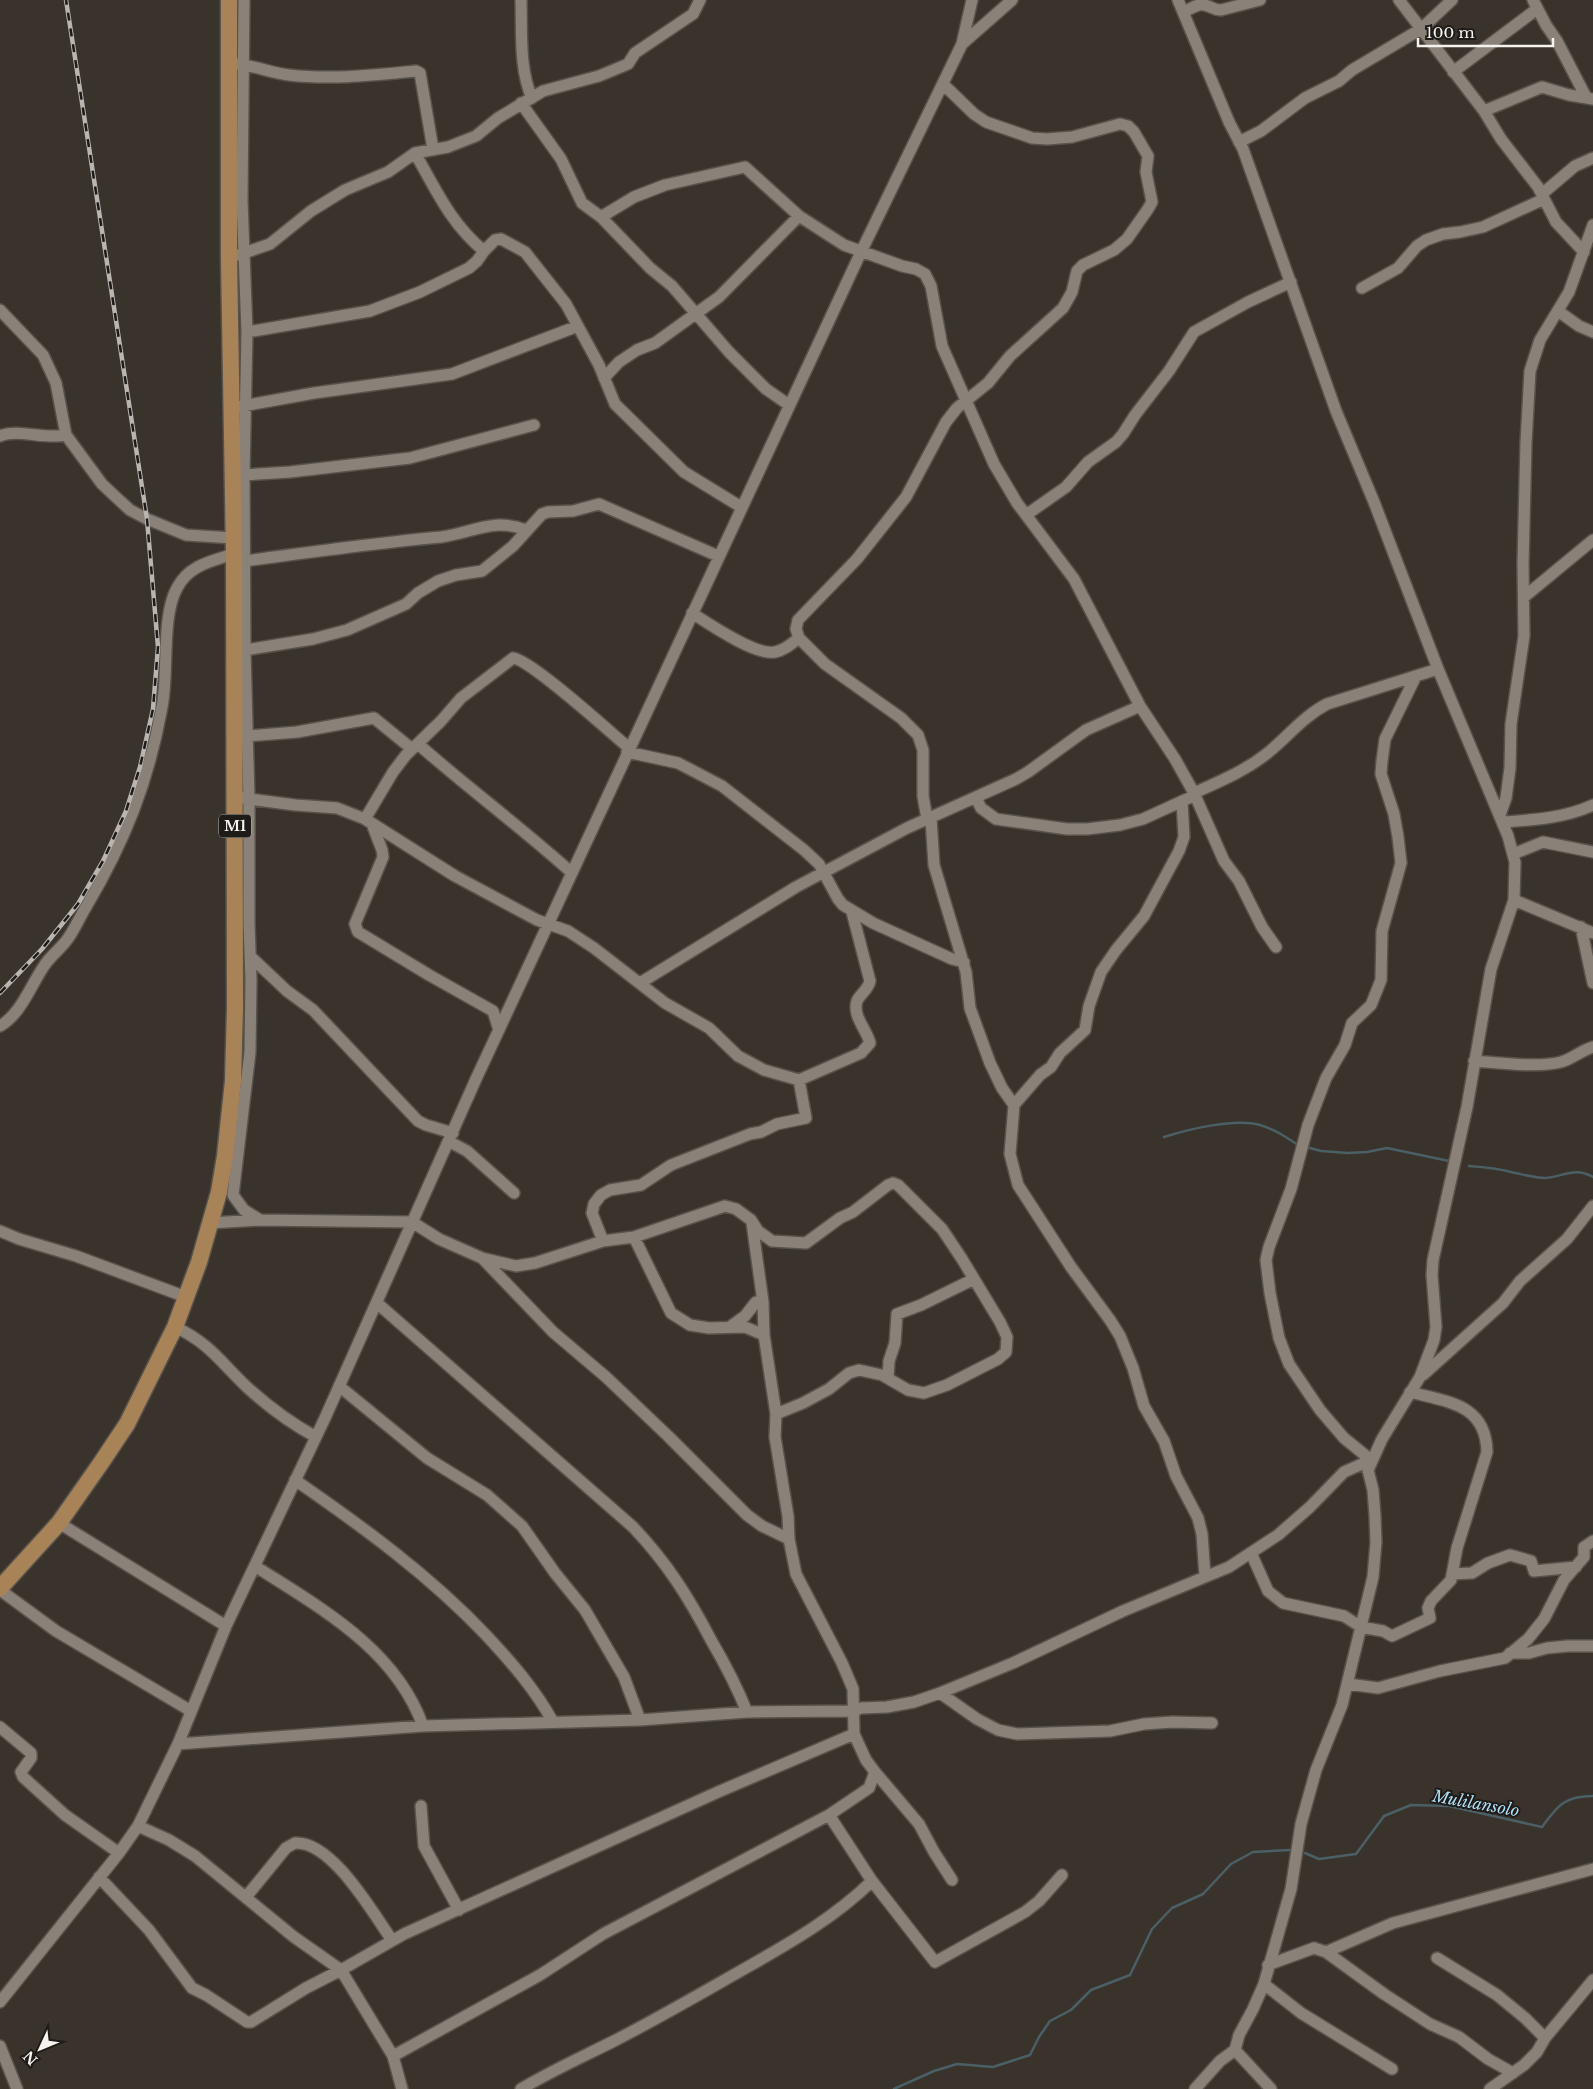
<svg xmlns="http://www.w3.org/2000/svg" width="1593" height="2089" font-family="'Libre Baskerville',serif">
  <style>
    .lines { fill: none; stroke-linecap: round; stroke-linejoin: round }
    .stream { stroke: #4b5f66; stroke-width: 2.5 }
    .street-casing { stroke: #58524c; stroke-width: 14 }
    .primary-casing { stroke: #58524c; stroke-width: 19 }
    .street { stroke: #8a8279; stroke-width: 11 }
    .primary { stroke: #a78357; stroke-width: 16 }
    .rail-casing { stroke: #bab5af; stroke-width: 4.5 }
    .rail { stroke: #1e1b18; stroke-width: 2.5; stroke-dasharray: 8; stroke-linecap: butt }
    .labels { text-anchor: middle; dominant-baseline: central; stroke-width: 4; stroke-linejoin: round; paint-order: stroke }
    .shield { fill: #1e1b18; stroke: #b5b2ad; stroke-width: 1 }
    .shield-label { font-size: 14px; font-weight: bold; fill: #f6f2ed }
    .water-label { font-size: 16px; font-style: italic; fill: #addef5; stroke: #1e1b18 }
  </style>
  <rect width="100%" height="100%" fill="#3a332b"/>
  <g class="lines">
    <path class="stream" d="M 1164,1137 C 1189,1129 1235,1118 1260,1125 C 1274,1129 1286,1137 1298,1145
      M 1306,1147 L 1321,1151 L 1348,1153 L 1367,1152 L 1387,1148 L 1449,1161
      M 1469,1166 C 1483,1167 1497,1168 1511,1172 C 1522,1174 1533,1178 1545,1178 C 1563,1177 1575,1166 1593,1177
      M 1305,1853 L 1319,1859 L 1356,1854 L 1384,1816 L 1411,1805 L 1449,1806 L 1542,1827 C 1558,1805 1565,1796 1593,1796
      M 894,2089 L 934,2071 L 957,2064 L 993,2067 L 1030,2055 L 1039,2037 L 1050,2021 L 1071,2010 L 1091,1990 L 1130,1975 L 1152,1929 L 1172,1908 L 1203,1894 L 1231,1864 L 1253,1852 L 1290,1850"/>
    <defs>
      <path id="street" d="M 244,0 L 242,200 L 247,332 L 244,475 L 245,650 L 249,799 L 249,923 L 251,980 L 250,1052 L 233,1195 L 244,1210 L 260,1220
        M 521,0 C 522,31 519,69 532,98
        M 1178,0 L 1229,122 L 1243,149 L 1336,411 L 1374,502 L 1438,669 L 1508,836 L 1515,862 L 1514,900 L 1491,969 L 1467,1107 L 1433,1260 L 1432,1275 L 1436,1327 L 1434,1340 L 1420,1377 L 1382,1439 L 1368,1470 L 1373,1490 L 1375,1516 L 1376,1542 L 1373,1577 L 1342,1705 L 1316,1770 L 1301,1824 L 1291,1889 L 1264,1984 L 1253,2009 L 1239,2035 L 1235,2050 L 1220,2061 L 1195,2089
        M 1399,0 L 1484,111 L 1542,87 L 1569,95 L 1593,99
        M 1533,0 L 1546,25 L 1557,41 L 1586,97
        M 1183,12 C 1189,10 1198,3 1204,5 C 1211,6 1213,10 1221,10 L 1260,0
        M 962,44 L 1012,0
        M 237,64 C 255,66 272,73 289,75 C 332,80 374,75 416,71 L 420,73 L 433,149
        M 1453,72 L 1537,9
        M 521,103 L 561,159 L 582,203 L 601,217 L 650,268 L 672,286 L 729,352 L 766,389 L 789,405
        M 1484,111 L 1501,139 L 1538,187 L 1556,222 L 1584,252
        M 1239,142 L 1261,131 L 1305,98 L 1339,81 L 1352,70 L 1421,29 L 1452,0
        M 1542,194 L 1575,166 L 1593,158
        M 601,217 L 634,197 L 665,185 L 745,167 L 799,216 L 844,245 L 902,266 L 916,269 L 925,274 L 931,286 L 942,346 L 994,464 L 1017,503 L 1074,579 L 1140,706 L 1175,759 L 1194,793 L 1224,861 L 1239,881 L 1262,927 L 1276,947
        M 484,251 L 495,240 L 501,239 L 525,252 L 566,304 L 599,365 L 615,404 L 684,472 L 741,507
        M 238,255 L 270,244 L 311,211 L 345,190 L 388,172 L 415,153 L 448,147 L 476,136 L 498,118 L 543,91 L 599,76 L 628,64 L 635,53 L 693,14 L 700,0
        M 1362,288 L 1398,268 L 1417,246 L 1426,240 L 1443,234 L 1460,232 L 1483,227 L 1544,199
        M 0,310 L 43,355 L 56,383 L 66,435 L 102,484 L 118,499 L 130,510 L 147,519 L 186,535 L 233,538
        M 1558,311 L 1579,326 L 1593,332
        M 247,332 L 370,311 L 420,292 L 469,268 L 477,261 L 484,251 C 451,224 436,190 415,153
        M 604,378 L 619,362 L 637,350 L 655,343 L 719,297 L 799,216
        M 237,407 L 314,393 L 452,374 L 578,326
        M 0,436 C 18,428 44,440 66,435
        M 244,475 L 290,472 L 410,458 L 534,425
        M 1026,515 L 1066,487 L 1088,462 L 1116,442 L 1123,434 L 1135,415 L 1169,371 L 1194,332 L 1248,302 L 1291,282
        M 245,561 C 310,552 375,543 441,537 C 473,533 493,517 526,530
        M 1524,597 L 1593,540
        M 692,613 C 709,624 756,656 775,652 C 785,650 791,644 799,638 L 825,664 L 901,718 L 918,735 L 923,750 L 923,796 L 927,819
        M 799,638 L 796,629 L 798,620 L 857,559 L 906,497 L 946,422 L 957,408 L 988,383 L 1010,356 L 1063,308 L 1072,292 L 1077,271 L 1083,265 L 1114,250 L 1127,239 L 1148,209 L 1152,202 L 1146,172 L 1148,156 L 1134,132 L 1128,126 L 1120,124 L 1072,137 L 1047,139 L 1032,138 L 986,122 L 974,114 L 943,84
        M 245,650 L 313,639 L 347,630 L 406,604 L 418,593 L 438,581 L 456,575 L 482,571 L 513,546 L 542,514 L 548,512 L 573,511 L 599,504 L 718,556
        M 247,736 L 297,732 L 374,718 L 412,749
        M 418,744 C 468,788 522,828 572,873
        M 627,752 L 678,763 L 722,786 L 804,850 L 819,864 L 838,899 L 843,905 L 873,923 L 952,959 L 964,962
        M 1194,793 C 1218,782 1243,772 1265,755 C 1286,739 1302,717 1327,704 L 1438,669
        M 242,798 L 295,805 L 337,808 L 365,819 L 455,876 L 537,920 L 568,931 L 594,948 L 665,1003 L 709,1028 L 738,1056 L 764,1070 L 799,1080 L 861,1053 L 870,1043 C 867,1030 852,1016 857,1001 C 860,994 868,990 870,981 L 852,912
        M 976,798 L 981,808 L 996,819 L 1067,829 L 1087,829 L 1120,825 L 1143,819 L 1189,798
        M 1500,815 L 1506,798 L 1510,768 L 1511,724 L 1524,636 L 1523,564 L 1526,443 L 1530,371 L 1540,340 L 1569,292 L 1593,225
        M 931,818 L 934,865 L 966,972 L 970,1008 L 990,1063 L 1002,1088 L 1014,1105 L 1010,1154 L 1018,1185 L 1071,1267 L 1110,1320 L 1120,1336 L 1133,1368 L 1144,1406 L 1164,1441 L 1176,1476 L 1198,1518 L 1202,1534 L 1205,1576
        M 365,819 L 393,772 L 406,755 L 441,721 L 461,698 L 513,658 C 531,660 610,732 629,748
        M 1503,822 C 1533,820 1565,818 1593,805
        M 372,824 L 382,850 L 383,857 L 355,924 L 358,932 L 429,975 L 493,1011 L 499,1030
        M 1513,854 L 1543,842 L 1593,852
        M 1514,900 L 1593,933
        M 1581,927 L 1593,983
        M 251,957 L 287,991 L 313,1010 L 418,1121 L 426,1125 L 453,1133
        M 640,983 L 796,887 L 907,828 L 1016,779 L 1028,772 L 1086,730 L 1140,706
        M 0,1026 C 21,1014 31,985 44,966 C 51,955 62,948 69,937 C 75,928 80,917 86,907 C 125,841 148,783 162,707 C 169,672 161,617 177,588 C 189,565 212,561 234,554
        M 1474,1061 C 1499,1063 1538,1068 1561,1062 C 1572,1059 1580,1051 1593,1047
        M 1014,1105 L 1040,1075 L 1051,1067 L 1060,1053 L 1085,1030 L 1089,1006 L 1101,972 L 1116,950 L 1144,916 L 1179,851 L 1184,837 L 1182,801
        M 450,1142 L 467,1151 L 514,1193
        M 210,1223 L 260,1220 L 412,1222 L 439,1239 L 482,1258 L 516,1266 L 535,1263 L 603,1241 L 634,1237 L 725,1206 L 736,1209 L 751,1220 L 758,1231 L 772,1241 L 806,1243 L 840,1218 L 853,1212 L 888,1185 L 893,1183 L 898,1185 L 942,1229 L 962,1259 L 1000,1322 L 1007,1337 L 1006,1352 L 998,1359 L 947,1385 L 924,1393 L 908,1390 L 882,1375 L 859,1370 L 849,1373 L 829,1389 L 803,1403 L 776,1414
        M 752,1223 L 763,1302 L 764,1335 L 776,1414 L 775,1437 L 788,1516 L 789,1539
        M 0,1231 L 19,1239 L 76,1256 L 186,1297
        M 634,1237 L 671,1313 L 690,1325 L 709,1328 L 745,1327 L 764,1335
        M 603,1241 L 592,1213 L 594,1204 L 601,1195 L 610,1190 L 641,1185 L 671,1165 L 750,1134 L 761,1132 L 777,1124 L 806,1118 L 799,1080
        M 483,1259 L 553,1332 L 606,1377 L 668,1436 L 747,1515 L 762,1526 L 789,1539 L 796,1574 L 842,1663 L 853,1689 L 854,1734 L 866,1760 L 875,1772 L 869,1788 L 829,1815 L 872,1881 L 935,1962 L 1025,1912 L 1039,1901 L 1062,1875
        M 377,1303 L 633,1527 C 667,1563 688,1596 711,1640 C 725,1664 737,1687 747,1712
        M 175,1327 C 210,1343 222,1364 249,1389 C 269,1407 292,1424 316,1437
        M 730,1327 L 745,1316 L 756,1302 L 763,1302
        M 1423,1375 L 1503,1303 L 1520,1281 L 1567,1239 L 1593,1206
        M 888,1378 L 889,1361 L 895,1343 L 897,1314 L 921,1305 L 974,1279
        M 339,1386 L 427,1458 L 487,1495 L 522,1526 L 555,1573 L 585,1610 L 624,1677 L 640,1720
        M 1371,1460 L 1344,1438 L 1320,1410 L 1289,1364 L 1279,1338 L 1270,1293 L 1266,1260 L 1269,1247 L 1291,1189 L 1308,1125 L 1326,1078 L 1345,1045 L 1352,1023 L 1371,1005 L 1381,980 L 1382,931 L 1401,863 L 1398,837 L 1394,814 L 1381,774 L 1382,761 L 1385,739 L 1416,676
        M 295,1480 C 363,1527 429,1575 486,1635 C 511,1662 535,1689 553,1722
        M 59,1523 L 226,1626
        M 1251,1553 L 1268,1591 L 1283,1603 L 1344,1616 L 1361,1627 L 1383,1631 L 1392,1636 L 1430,1618 L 1428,1608 L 1431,1601 L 1451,1580 L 1457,1548 L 1487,1452 C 1486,1404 1448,1402 1410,1392
        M 255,1566 C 320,1608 395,1648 423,1726
        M 1452,1574 L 1472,1573 L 1488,1563 L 1510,1555 L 1531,1561 L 1534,1571 L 1576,1567
        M 0,1590 L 56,1631 L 191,1711
        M 1510,1653 L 1529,1653 L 1547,1648 L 1568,1646 L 1593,1646
        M 1348,1684 L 1378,1688 L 1440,1671 L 1505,1658 L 1528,1639 L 1544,1619 L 1564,1580 L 1584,1557 L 1584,1547 L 1593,1541
        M 940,1693 L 977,1719 L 998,1730 L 1017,1734 L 1110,1731 L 1144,1724 L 1172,1722 L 1212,1723
        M 0,1727 L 31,1753 L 31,1758 L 21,1772 L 23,1777 L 65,1815 L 119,1853
        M 178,1744 L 423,1726 L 640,1720 L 747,1712 L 854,1711 L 861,1708 L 887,1707 L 914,1702 L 940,1693 L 1013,1663 L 1123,1611 L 1229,1567 L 1278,1535 L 1310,1507 L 1344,1472 L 1371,1460
        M 875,1772 L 919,1824 L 934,1852 L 952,1880
        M 421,1806 L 424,1846 L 459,1910
        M 138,1826 L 169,1840 L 195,1856 L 294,1937 L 341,1970 L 393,2056 L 402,2089
        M 99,1877 L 149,1930 L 192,1988 L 206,1995 L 247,2022 L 251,2022 L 306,1988 L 341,1970 L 404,1934 L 718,1792 L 854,1734
        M 246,1897 L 286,1848 L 295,1843 C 332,1841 372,1912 392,1940
        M 1326,1952 L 1393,1923 L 1593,1869
        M 1437,1958 L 1497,1995 L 1525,2018 L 1545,2038
        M 1268,1965 L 1314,1948 L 1326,1952 L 1384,1994 L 1430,2024 L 1459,2037 L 1488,2059 L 1513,2073
        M 1264,1984 L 1301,2013 L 1392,2069
        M 0,2002 L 119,1853 L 138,1826 L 157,1787 L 178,1744 L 226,1626 L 325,1418 L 476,1079 L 861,252 L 962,44 L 972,0
        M 0,2046 L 17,2089
        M 1235,2050 L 1271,2089
        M 393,2056 L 540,1975 L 603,1934 L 829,1815
        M 521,2089 C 551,2071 582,2057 612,2042 C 659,2018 705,1991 751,1965 C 795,1940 836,1916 872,1881
        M 1490,2089 L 1524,2065 L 1537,2052 L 1545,2038 L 1593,1980"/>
      <path id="primary" d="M 0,1588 L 59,1523 L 101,1463 L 127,1424 L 175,1327 L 199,1262 L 219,1192 L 225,1156 L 233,1081 L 235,1007 L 234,554 L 229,258 L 229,0"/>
    </defs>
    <use href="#street" class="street-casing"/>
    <use href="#primary" class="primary-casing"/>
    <use href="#street" class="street"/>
    <use href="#primary" class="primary"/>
    <defs>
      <path id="rail" d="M 0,993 L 42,949 L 78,904 L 103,861 L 126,811 L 140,767 L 153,709 L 158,647 L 147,519 L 66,0"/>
    </defs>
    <use href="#rail" class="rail-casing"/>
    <use href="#rail" class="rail"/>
  </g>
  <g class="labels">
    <rect class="shield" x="219" y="814.5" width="32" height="23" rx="4"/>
    <g class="shield-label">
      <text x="235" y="826">M1</text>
    </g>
    <g class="water-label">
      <text transform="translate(1476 1803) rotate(10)">Mulilansolo</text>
    </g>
  </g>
  <g transform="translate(40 2049) rotate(226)" stroke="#1e1b18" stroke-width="4" paint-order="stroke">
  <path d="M0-4L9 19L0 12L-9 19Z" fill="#f6f2ed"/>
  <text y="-8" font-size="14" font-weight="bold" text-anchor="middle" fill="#f6f2ed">N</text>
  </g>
  <path d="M1418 38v8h135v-8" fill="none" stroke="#f6f2ed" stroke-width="2.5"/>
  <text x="1426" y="38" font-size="15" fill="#f6f2ed" stroke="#1e1b18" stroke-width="4" paint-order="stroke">100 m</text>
</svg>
